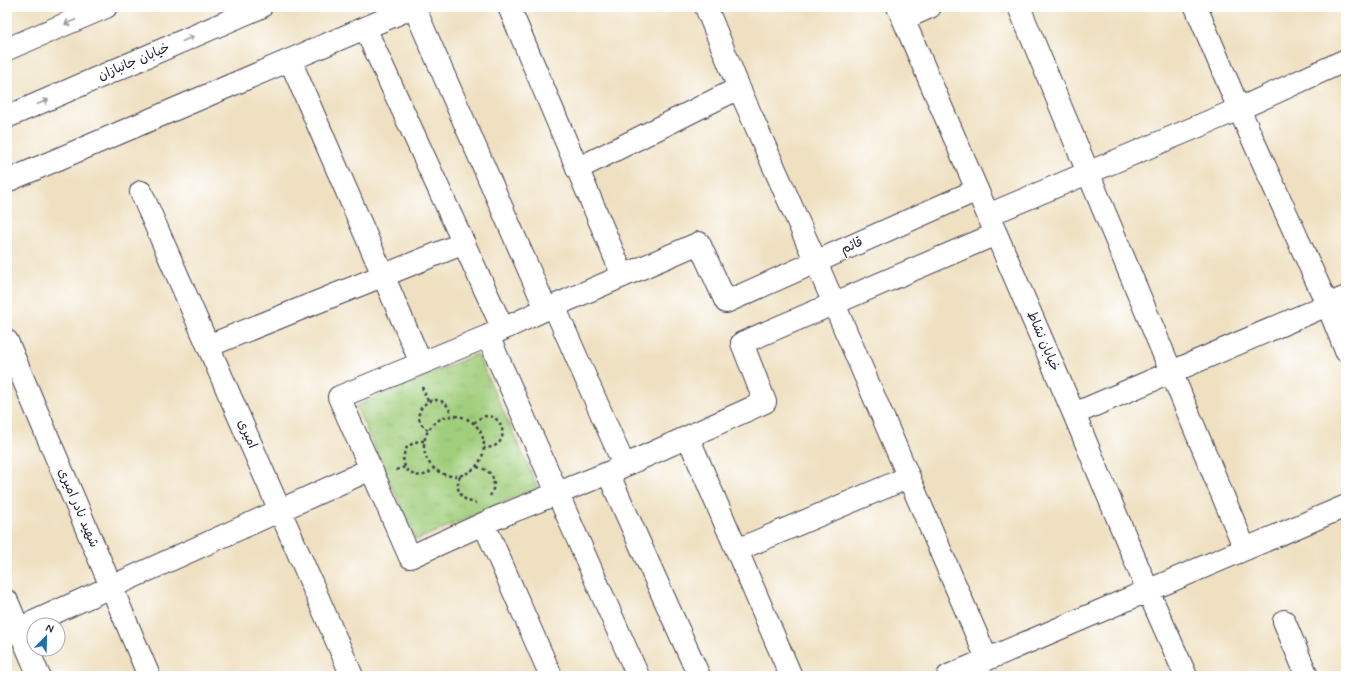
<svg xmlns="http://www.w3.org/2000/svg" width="1353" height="683" font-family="Mynerve,'Playpen Sans Arabic',sans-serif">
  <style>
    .park { fill: url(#park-tufts); stroke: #62785b }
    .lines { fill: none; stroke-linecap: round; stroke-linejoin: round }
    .minor-casing { stroke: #413e4f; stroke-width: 24 }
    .major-casing { stroke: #413e4f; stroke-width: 24 }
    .path { stroke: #413e4f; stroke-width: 2.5; stroke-dasharray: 3 3; stroke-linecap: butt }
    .minor { stroke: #fff; stroke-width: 22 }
    .major { stroke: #fff; stroke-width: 22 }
    .oneway { stroke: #9c9ca7 }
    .labels { text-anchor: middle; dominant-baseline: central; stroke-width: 3; stroke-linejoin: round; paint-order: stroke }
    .street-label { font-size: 13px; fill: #22223b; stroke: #fff }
  </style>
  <defs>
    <pattern id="park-tufts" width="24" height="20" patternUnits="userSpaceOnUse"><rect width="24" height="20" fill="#a1ce7b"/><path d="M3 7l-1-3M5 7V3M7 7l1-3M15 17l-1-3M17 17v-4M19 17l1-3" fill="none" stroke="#8ab16b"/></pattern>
  </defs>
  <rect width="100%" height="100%" fill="#fff"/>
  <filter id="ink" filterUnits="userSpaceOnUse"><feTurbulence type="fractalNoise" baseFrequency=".025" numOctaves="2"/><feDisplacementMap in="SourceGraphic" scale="8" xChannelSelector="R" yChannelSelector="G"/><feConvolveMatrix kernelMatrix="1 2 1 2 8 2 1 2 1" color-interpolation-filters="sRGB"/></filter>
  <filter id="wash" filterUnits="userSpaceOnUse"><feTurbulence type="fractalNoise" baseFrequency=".012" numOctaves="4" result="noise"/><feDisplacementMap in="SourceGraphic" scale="16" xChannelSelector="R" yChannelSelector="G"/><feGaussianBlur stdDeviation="0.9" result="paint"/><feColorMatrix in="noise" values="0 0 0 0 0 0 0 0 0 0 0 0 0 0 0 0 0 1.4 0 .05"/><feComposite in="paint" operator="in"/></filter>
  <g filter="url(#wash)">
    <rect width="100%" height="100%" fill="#efe0c1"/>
    <path class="park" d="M 477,354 L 538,488 L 416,540 L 356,406 Z"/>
  </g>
  <g filter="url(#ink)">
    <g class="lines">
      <defs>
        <path id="minor" d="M 414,7 L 546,309
          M 509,7 L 623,276
          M 706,7 L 739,88 L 816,262 L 987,659
          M 898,7 L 1074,414 L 1148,591 L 1186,676
          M 1019,7 L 1245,549
          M 1196,7 L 1239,109 L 1328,306 L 1346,351
          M 903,19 L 930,7
          M 365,28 L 503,329
          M 290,60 L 421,363
          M 577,169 L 739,88
          M 7,181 L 414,7
          M 141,192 L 352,676
          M 988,215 L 1239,109 L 1346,60
          M 554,306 L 624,465
          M 488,336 L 546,309 L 554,306 L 699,243 L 726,302 L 977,190
          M 7,341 L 149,676
          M 208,346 L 464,243
          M 1074,414 L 1346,297
          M 688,437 L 791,676
          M 608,473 L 699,676
          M 484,524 L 551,676
          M 737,550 L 909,477
          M 7,601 L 39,676
          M 1284,621 L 1307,676
          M 7,634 L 371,469
          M 638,676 C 588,563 538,449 488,336 L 339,397 L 410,557 L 496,518 L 608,473 L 765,402 L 742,343 L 996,234
          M 948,676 L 1346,506"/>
        <path id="major" d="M 7,49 L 106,7
          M 7,117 L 261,7"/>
      </defs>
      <use href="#minor" class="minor-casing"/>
      <use href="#major" class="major-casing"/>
      <path class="path" d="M 422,387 L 428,401
        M424 446a30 30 0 1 1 60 0a30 30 0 1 1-60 0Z
        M 474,423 C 498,398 519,448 484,448
        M 428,430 C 400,411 444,382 451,415
        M 424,441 L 418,441 L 408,446 C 393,467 418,487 434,468
        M 477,467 C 493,470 498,482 490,496
        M 396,470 L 405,467
        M 460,476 C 454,490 461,501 476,503"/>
      <use href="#minor" class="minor"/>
      <use href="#major" class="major"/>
    </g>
    <defs><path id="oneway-shaft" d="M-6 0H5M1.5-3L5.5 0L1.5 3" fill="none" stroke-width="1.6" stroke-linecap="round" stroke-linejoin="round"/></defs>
    <g class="oneway">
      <use href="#oneway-shaft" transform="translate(70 22) rotate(157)"/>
      <use href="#oneway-shaft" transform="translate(188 39) rotate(-23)"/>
      <use href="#oneway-shaft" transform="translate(43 102) rotate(-23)"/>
    </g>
  </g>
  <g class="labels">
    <g class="street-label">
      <text transform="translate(134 62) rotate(-23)">خیابان جانبازان</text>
      <text transform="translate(852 246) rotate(-24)">قائم</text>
      <text transform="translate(1043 341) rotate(67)">خیابان نشاط</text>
      <text transform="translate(247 434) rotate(66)">امیری</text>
      <text transform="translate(78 508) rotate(67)">شهید نادر امیری</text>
    </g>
  </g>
  <rect width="1353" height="683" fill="none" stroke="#fff" stroke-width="24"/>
  <g transform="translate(46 637) rotate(23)"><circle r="19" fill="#ffffff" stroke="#a7a7b1"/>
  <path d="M0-3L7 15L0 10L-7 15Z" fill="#1f6fb2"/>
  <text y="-6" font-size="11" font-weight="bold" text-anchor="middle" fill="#22223b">N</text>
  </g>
</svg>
